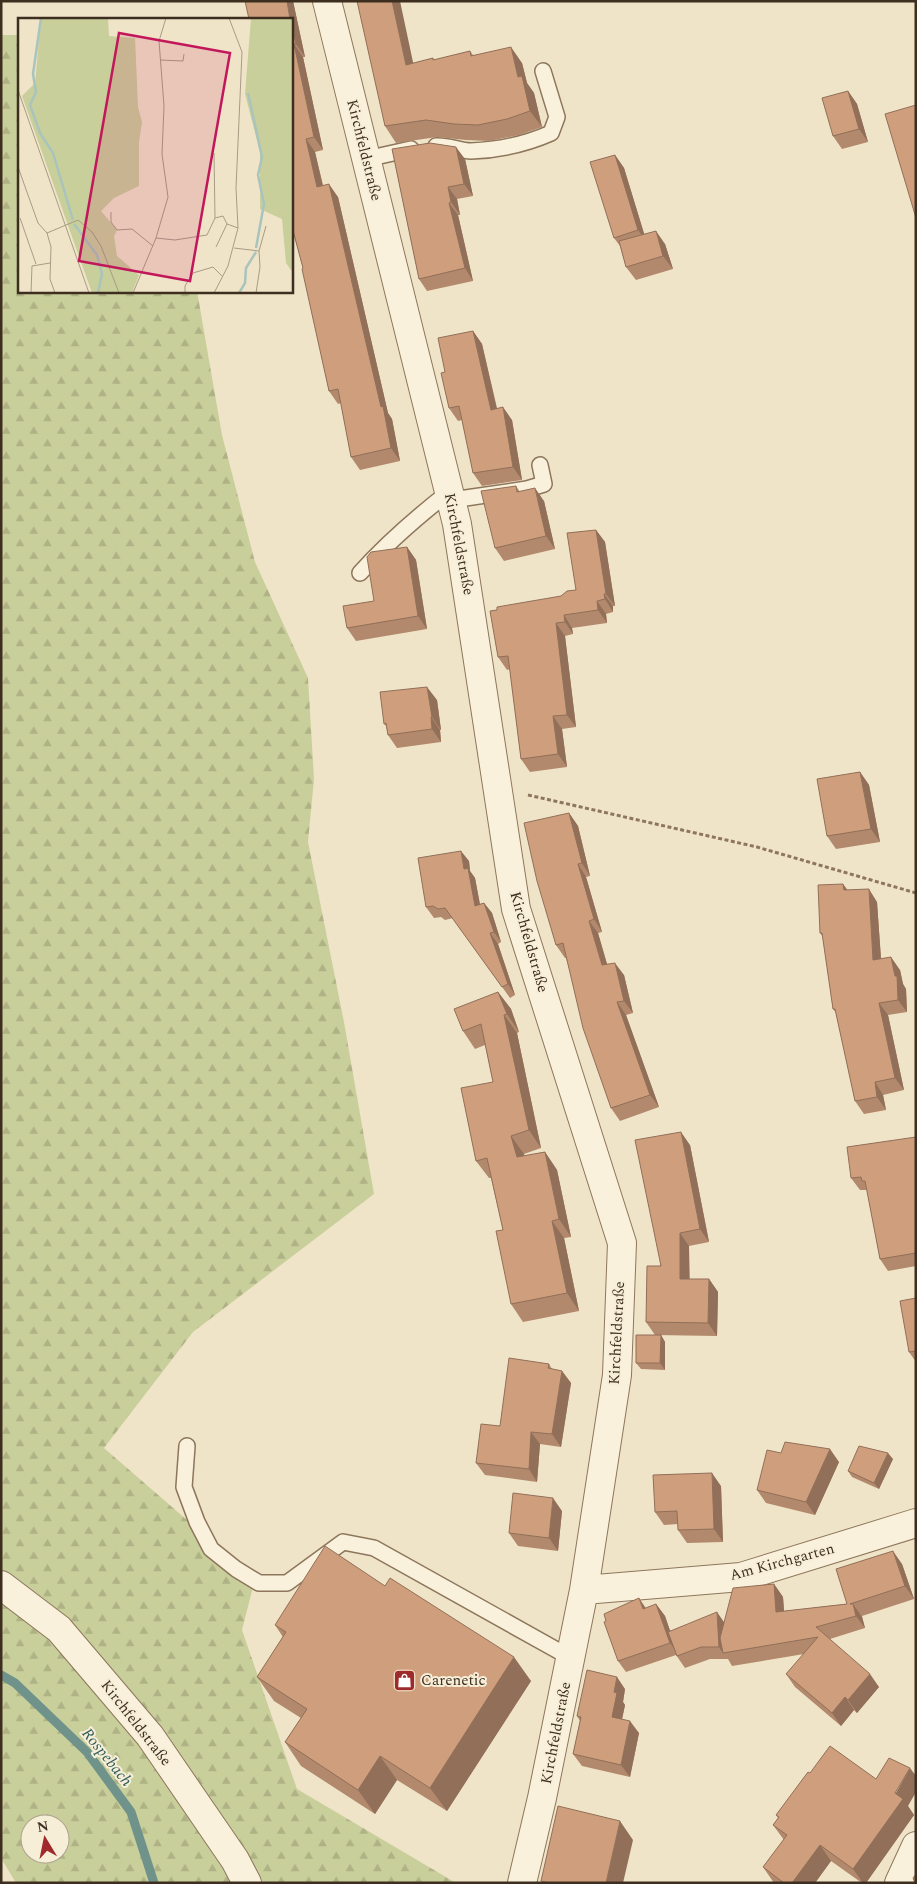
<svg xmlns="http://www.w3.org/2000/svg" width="917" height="1884" font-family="Spectral,serif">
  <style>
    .forest { fill: url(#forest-firs); fill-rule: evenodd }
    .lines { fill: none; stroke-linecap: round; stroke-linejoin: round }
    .stream { stroke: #6f938a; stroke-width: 9 }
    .service-casing { stroke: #8d765c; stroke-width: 18 }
    .minor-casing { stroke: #8d765c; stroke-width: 30 }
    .path { stroke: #8d765c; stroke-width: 3; stroke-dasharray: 4 2.5; stroke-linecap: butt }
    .service { stroke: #faf1dc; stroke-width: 15 }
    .minor { stroke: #faf1dc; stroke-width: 28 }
    .wall { fill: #b2896c }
    .shaded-wall { fill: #916f58 }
    .building { fill: #cf9f7d; stroke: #916f58 }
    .labels { text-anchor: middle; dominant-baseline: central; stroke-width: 4; stroke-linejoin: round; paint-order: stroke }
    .street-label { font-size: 15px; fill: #3d2e20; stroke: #f7eed8 }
    .poi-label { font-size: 15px; fill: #3d2e20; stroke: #f7eed8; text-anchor: start }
    .water-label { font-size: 16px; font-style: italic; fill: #2f5d5a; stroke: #f7eed8 }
    .inset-river { fill: none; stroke: #a9c4bc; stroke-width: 2.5 }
    .inset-road { fill: none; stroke: #a89b85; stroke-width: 1 }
    .view { fill: #c2185b; fill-opacity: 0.15; stroke: #c2185b; stroke-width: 2.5 }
    .inset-edge { fill: none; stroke: #3d2e20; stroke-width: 2.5 }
  </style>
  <defs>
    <pattern id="forest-firs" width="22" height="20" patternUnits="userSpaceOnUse" patternTransform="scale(1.25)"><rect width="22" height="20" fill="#c9cf9b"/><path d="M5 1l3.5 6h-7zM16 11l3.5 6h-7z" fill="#aeb285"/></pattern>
  </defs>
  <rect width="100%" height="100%" fill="#f0e4c8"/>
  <path class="forest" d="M 1,35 L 19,35 L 19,291 L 197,291 L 222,435 L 255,562 L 308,678 L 314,779 L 308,842 L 344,1022 L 374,1194 L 193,1332 L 104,1448 L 255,1579 L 242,1630 L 297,1789 L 456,1883 L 16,1883 L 1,1858 ZM 30,1824 L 60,1824 L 60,1854 L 30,1854 Z"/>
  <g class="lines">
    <path class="stream" d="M 1,1675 L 15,1683 L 87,1752 L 131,1812 L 154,1883"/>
    <defs>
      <path id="service" d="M 436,146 C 448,145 460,151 471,151 C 499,150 526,144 551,133 L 557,117 L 543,71
        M 366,159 L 411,149
        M 452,500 L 527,489 L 544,484 L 540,465
        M 360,573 C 387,543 417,517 449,492
        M 187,1446 L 184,1487 L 197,1522 L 211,1549 L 236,1569 L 259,1583 L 287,1583 L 343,1542 L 374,1548 L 571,1658"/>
      <path id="minor" d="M 327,1 L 457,524 L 516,909 L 622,1243 L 617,1375 L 584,1590 L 542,1798 L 522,1883
        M 1,1585 L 59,1629 L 150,1736 L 235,1860 L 247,1883
        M 584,1590 L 741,1577 L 916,1523
        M 899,1883 L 916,1846"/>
    </defs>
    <use href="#service" class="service-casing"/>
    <use href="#minor" class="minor-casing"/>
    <path class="path" d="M 528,795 L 757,847 L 916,893"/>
    <use href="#service" class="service"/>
    <use href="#minor" class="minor"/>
  </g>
  <path class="wall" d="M 245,1 L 293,1 L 305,57 L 303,57 L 323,150 L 315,152 L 323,185 L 338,197 L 388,413 L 392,419 L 400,461 L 360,470 L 351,457 L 341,403 L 338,404 L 329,391 L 303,268 L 291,225 L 291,193 L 292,193 L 291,19 Z
    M 470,51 L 473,55 L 522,63 L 527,83 L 534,93 L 542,127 L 519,135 L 489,141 L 466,140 L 437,137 L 396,143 L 385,126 L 413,63 L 433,58 L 434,60 Z
    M 848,91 L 857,104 L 868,142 L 842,149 L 833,136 Z
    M 392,149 L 465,159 L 473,196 L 457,199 L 460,215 L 458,215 L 473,281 L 427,291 L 419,279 Z
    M 615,155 L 624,168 L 644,234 L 665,244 L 673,269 L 636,280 L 626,267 L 620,246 L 614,238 Z
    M 473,331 L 482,344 L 497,408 L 512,420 L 522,480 L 482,486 L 473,473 L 462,420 L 458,421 L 449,408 L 445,372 Z
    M 516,486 L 520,492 L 544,501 L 555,549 L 504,561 L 495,548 Z
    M 596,530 L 605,542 L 615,606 L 613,606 L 613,612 L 606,614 L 607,623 L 572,628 L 573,634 L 565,636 L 576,727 L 562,729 L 567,767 L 530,772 L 521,759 L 510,669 L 507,670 L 498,657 L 497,610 L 561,596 L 576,590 Z
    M 407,547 L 416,560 L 427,629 L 356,641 L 347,628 L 374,601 Z
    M 437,700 L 441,730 L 440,730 L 441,742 L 397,748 L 388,735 L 386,726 L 384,724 Z
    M 860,772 L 869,785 L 880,842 L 836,849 L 827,836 Z
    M 569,813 L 578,826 L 590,876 L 586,877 L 602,932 L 598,933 L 607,964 L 624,975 L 633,1013 L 626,1015 L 659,1107 L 620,1121 L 611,1108 L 566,958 L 565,958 L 556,945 Z
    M 469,861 L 470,871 L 475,878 L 480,904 L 484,903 L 492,913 L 501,942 L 498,944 L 515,995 L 510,998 L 453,918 L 445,920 L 441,917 L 434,918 L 426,907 Z
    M 843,884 L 847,890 L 877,902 L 881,959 L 900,970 L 903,984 L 906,989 L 907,1012 L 888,1015 L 904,1090 L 883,1095 L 886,1110 L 864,1114 L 855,1101 L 836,1013 L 833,1009 L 823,937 L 820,933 Z
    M 498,992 L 511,1009 L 519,1032 L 517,1033 L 541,1148 L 524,1154 L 524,1156 L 545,1152 L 557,1170 L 571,1237 L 564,1238 L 579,1311 L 523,1322 L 511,1304 L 503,1230 L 491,1178 L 489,1178 L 476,1161 L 493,1082 L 485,1045 L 475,1049 L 463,1031 Z
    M 916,1137 L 916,1266 L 888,1271 L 880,1259 L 867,1190 L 860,1190 L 851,1178 Z
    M 690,1145 L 709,1242 L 689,1246 L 689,1279 L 709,1279 L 718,1292 L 717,1336 L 655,1335 L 646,1322 Z
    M 916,1298 L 916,1362 L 909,1352 Z
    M 661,1335 L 665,1342 L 665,1370 L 641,1369 L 636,1363 Z
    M 549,1364 L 552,1369 L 562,1371 L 571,1383 L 561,1447 L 540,1444 L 537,1482 L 485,1475 L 476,1463 L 500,1426 Z
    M 781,1453 L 839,1462 L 815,1515 L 766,1503 L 757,1490 Z
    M 893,1459 L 879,1489 L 852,1477 L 848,1471 Z
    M 721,1486 L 723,1542 L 687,1543 L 678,1530 L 678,1524 L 664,1525 L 655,1512 Z
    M 562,1511 L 558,1551 L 518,1546 L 509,1533 Z
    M 902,1564 L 914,1599 L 862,1616 L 865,1628 L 830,1639 L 879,1687 L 857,1713 L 854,1710 L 841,1726 L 795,1687 L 786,1674 L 804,1654 L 732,1666 L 728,1659 L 710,1659 L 685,1668 L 676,1655 L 626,1672 L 618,1661 L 656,1604 L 665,1616 L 670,1631 L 724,1622 L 774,1584 L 783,1597 L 784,1611 L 847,1604 Z
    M 385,1586 L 531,1681 L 447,1811 L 397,1780 L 375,1814 L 301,1766 L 285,1742 L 301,1718 L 274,1701 L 257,1677 L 283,1637 L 275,1625 Z
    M 625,1689 L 623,1702 L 625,1705 L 622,1719 L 639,1733 L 630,1777 L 582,1766 L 573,1754 L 580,1721 L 577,1716 Z
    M 810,1773 L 908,1806 L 914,1815 L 866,1883 L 862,1883 L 831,1861 L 815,1883 L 774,1883 L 763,1867 L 784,1840 L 773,1825 L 778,1818 L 776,1815 Z"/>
  <path class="shaded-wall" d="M 287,1 L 293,1 L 305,57 L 296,44 L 291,22 L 291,19 L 290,19 Z
    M 392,1 L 400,1 L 417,81 L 406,65 Z
    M 294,44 L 303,57 L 323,150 L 314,137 Z
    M 511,47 L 522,63 L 527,83 L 534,93 L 542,127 L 530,111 L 518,77 Z
    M 848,91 L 857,104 L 868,142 L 859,129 Z
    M 306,139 L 315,152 L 326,200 L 317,187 Z
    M 456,147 L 465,159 L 473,196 L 464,184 Z
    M 615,155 L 624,168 L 647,243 L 638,230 Z
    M 329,184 L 338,197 L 388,413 L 392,419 L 400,461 L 391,448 L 381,407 Z
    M 448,187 L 457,199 L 460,215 L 451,202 Z
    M 449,203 L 458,215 L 473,281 L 465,268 Z
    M 656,231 L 665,244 L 673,269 L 663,256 Z
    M 473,331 L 482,344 L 500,423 L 491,410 Z
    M 503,407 L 512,420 L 522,480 L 513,467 Z
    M 535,488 L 544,501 L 555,549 L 546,536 Z
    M 596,530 L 605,542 L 615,606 L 606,594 Z
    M 407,547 L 416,560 L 427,629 L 418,616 Z
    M 604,594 L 613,606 L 613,612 L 605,599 Z
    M 597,601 L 606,614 L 607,623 L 598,610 Z
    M 564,615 L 572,628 L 573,634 L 565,622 Z
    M 556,623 L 565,636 L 576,727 L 567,715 Z
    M 427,687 L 437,700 L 441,730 L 432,717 Z
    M 553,716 L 562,729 L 567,767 L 558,754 Z
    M 431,717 L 440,730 L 441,742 L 432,729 Z
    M 860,772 L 869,785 L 880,842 L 871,829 Z
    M 569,813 L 578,826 L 590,876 L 582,863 Z
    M 461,851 L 469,861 L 470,871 L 475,878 L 482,916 L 475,906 L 464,869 Z
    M 578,864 L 586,877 L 602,932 L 594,919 Z
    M 843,884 L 852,896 L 844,890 Z
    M 869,889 L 877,902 L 882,973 L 873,960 Z
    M 484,903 L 492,913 L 501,942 L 494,932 Z
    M 589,921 L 598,933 L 611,978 L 602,965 Z
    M 490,933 L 498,944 L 515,995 L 508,984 Z
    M 891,957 L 900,970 L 903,984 L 906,989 L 907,1012 L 898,1000 Z
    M 615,963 L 624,975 L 633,1013 L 624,1001 Z
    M 498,992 L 511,1009 L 519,1032 L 507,1014 Z
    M 617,1002 L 626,1015 L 659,1107 L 650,1095 Z
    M 879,1003 L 888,1015 L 904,1090 L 895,1078 Z
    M 504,1015 L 517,1033 L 541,1148 L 529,1130 Z
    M 875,1082 L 883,1095 L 886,1110 L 877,1097 Z
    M 681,1132 L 690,1145 L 709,1242 L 700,1229 Z
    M 511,1136 L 524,1154 L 529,1175 L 517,1157 Z
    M 545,1152 L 557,1170 L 571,1237 L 559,1219 Z
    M 552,1221 L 564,1238 L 579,1311 L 567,1293 Z
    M 680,1233 L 689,1246 L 690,1292 L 680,1279 Z
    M 709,1279 L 718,1292 L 717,1336 L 708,1323 Z
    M 661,1335 L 665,1342 L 665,1370 L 660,1363 Z
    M 562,1371 L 571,1383 L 561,1447 L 552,1434 Z
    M 531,1432 L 540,1444 L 537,1482 L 529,1469 Z
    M 830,1449 L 839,1462 L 815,1515 L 806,1502 Z
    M 888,1453 L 893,1459 L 879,1489 L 874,1483 Z
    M 712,1473 L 721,1486 L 723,1542 L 714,1529 Z
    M 553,1498 L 562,1511 L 558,1551 L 549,1538 Z
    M 893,1551 L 902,1564 L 914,1599 L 905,1586 Z
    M 774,1584 L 783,1597 L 785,1625 L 776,1612 Z
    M 639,1598 L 647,1610 L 643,1609 Z
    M 656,1604 L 665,1616 L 678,1654 L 670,1643 Z
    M 853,1604 L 862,1617 L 865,1628 L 856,1616 Z
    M 717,1612 L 726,1625 L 723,1653 L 719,1647 Z
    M 514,1657 L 531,1681 L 447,1811 L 430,1788 Z
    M 870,1674 L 879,1687 L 857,1713 L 848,1700 Z
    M 617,1677 L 625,1689 L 623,1702 L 625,1705 L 620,1729 L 612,1717 L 614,1692 Z
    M 845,1697 L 854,1710 L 841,1726 L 832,1713 Z
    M 630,1721 L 639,1733 L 630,1777 L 621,1765 Z
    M 380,1756 L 397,1780 L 375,1814 L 358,1790 Z
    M 910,1768 L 916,1776 L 916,1792 L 908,1806 L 914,1815 L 866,1883 L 863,1883 L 853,1869 Z
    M 620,1821 L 633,1840 L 623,1883 L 606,1883 Z
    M 820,1845 L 831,1861 L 815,1883 L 792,1883 Z"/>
  <path class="building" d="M 245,1 L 287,1 L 290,19 L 249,19 Z
    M 357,1 L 392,1 L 406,65 L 433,58 L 433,60 L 470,51 L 471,56 L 511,47 L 518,77 L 522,76 L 530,111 L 507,119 L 478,125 L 454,124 L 426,120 L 385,126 Z
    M 291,22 L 296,44 L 294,44 L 314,137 L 306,139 L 317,187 L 329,184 L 381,407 L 383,406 L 391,448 L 351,457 L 338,389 L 329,391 L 302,269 L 303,268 L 291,223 L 291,193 L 292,193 L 291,189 Z
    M 848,91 L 859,129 L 833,136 L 822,98 Z
    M 916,105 L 916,218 L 885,114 Z
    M 430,143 L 456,147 L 464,184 L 448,187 L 451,202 L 449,203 L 465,268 L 419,279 L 392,149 Z
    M 615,155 L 638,230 L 614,238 L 590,162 Z
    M 656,231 L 663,256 L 626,267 L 619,241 Z
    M 473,331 L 491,410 L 503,407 L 513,467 L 473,473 L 459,406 L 449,408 L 441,373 L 445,372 L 438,338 Z
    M 516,486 L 517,492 L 535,488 L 546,536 L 495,548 L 481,491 Z
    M 596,530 L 606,594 L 604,594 L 605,599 L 597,601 L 598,610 L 564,615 L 565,622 L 556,623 L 567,715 L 553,716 L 558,754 L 521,759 L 508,656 L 498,657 L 490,611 L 497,610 L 497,607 L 561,596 L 567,591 L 576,590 L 567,533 Z
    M 407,547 L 418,616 L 347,628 L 343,606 L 374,601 L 367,557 L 371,552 Z
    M 427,687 L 432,717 L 431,717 L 432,729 L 388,735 L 386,723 L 384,724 L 380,692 Z
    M 860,772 L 871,829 L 827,836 L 817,779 Z
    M 569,813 L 582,863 L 578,864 L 594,919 L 589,921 L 602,965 L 615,963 L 624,1001 L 617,1002 L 650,1095 L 611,1108 L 583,1028 L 563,943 L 556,945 L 537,881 L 524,823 Z
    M 461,851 L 464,869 L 468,868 L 475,906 L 484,903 L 494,932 L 490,933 L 508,984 L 502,987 L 445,908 L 438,909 L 433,906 L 426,907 L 418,858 Z
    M 843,884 L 844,890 L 869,889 L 873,960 L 891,957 L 895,976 L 897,976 L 898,1000 L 879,1003 L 895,1078 L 875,1082 L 877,1097 L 855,1101 L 835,1009 L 833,1009 L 822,933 L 820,933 L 818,885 Z
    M 498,992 L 507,1014 L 504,1015 L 529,1130 L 511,1136 L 517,1157 L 545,1152 L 559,1219 L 552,1221 L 567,1293 L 511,1304 L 496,1231 L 503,1230 L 487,1158 L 476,1161 L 461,1088 L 493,1082 L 481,1024 L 463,1031 L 454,1009 Z
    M 681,1132 L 700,1229 L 680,1233 L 680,1279 L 709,1279 L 708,1323 L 646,1322 L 647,1266 L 661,1266 L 635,1140 Z
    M 916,1137 L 916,1253 L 880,1259 L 865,1181 L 862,1181 L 861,1177 L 851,1178 L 847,1147 Z
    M 916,1298 L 916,1351 L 909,1352 L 900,1301 Z
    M 636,1335 L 661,1335 L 660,1363 L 636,1363 Z
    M 509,1358 L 549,1364 L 548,1368 L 562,1371 L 552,1434 L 531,1432 L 529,1469 L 476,1463 L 481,1424 L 500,1426 Z
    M 785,1442 L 830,1449 L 806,1502 L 757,1490 L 767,1450 L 781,1453 Z
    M 859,1446 L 888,1453 L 874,1483 L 848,1471 Z
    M 712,1473 L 714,1529 L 678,1530 L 677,1511 L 655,1512 L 653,1475 Z
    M 513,1493 L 553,1498 L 549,1538 L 509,1533 Z
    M 325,1546 L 385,1586 L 390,1578 L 514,1657 L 430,1788 L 380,1756 L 358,1790 L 285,1742 L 307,1709 L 257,1677 L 286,1632 L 275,1625 Z
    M 893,1551 L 905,1586 L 850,1604 L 853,1604 L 856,1616 L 816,1627 L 870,1674 L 848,1700 L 845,1697 L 832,1713 L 786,1674 L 818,1637 L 723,1653 L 720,1638 L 733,1588 L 774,1584 L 776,1612 L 847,1604 L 836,1569 Z
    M 639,1598 L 643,1609 L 656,1604 L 670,1643 L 618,1661 L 604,1622 L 606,1621 L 604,1614 Z
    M 717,1612 L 719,1647 L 701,1647 L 677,1656 L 668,1632 Z
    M 587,1670 L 617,1677 L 614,1692 L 617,1693 L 612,1717 L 630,1721 L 621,1765 L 573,1754 L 581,1717 L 577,1716 Z
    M 830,1746 L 876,1779 L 889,1758 L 910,1768 L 895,1793 L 903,1799 L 853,1869 L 820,1845 L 792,1883 L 784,1883 L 763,1867 L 787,1835 L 773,1825 L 779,1817 L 776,1815 L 808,1772 L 810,1773 Z
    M 558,1806 L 620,1821 L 606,1883 L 549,1883 L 541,1881 Z
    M 916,1874 L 916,1883 L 915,1883 L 913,1878 Z"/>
  <defs>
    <symbol id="shop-square" viewBox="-11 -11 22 22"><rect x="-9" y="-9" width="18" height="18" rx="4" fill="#9e2a2b" stroke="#f7eed8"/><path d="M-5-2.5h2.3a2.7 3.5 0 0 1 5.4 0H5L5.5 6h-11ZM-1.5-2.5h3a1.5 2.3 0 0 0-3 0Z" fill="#fff"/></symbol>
  </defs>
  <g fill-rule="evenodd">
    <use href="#shop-square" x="392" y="1668" width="25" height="25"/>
  </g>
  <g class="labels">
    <g class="street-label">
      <text transform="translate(364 150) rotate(76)">Kirchfeldstraße</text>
      <text transform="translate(459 544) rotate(79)">Kirchfeldstraße</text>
      <text transform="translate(529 942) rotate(74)">Kirchfeldstraße</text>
      <text transform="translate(617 1333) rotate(-87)">Kirchfeldstraße</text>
      <text transform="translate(782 1562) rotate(-15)">Am Kirchgarten</text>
      <text transform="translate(136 1723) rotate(52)">Kirchfeldstraße</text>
      <text transform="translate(556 1733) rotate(-79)">Kirchfeldstraße</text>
    </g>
    <g class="poi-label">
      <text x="421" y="1680">Carenetic</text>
    </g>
    <g class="water-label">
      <text transform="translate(107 1757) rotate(51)">Rospebach</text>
    </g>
  </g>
  <g transform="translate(18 18)">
    <rect width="275" height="275" fill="#f0e4c8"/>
    <path d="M 23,0 L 90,0 L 91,18 L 117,20 L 120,89 L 124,104 L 121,124 L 121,168 L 96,180 L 83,193 L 99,212 L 96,218 L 99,238 L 121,257 L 114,275 L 74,275 L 4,78 L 17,65 ZM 233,0 L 275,0 L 275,255 L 268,245 L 264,201 L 242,191 L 242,134 L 227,76 Z" fill="#c9cf9b"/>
    <path class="inset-river" d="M 23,0 L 15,56 L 18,74 L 12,87 L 22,115 L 35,135 L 55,202M 230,75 L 244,139 L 240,157 L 246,186 L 238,230M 56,206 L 79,237 L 84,256 L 80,275M 221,275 L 227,265 L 228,250 L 238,234"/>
    <path class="inset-road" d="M 142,42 L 165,43 L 166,36M 0,72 L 71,275M 0,149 L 20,205 L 29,215M 93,194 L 93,204 L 99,212 L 114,211 L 135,228M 2,200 L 18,246M 197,200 L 205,198 L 209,206 L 220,210M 138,220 L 157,222 L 189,217 L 197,200 L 196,135M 198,229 L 209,206M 216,230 L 241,233M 13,275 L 14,248 L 32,245M 37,275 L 32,261 L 33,229 L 29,215 L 60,202 L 74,214 L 83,228 L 101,275M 115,275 L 138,220 L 150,179 L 144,136 L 146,88 L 141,23 L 148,0M 167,275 L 167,268 L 175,255 L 195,249 L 205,259M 196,275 L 210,248 L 220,210 L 218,170 L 224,34 L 211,0M 238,275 L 242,249 L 241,233 L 248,208"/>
    <path class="view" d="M 101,15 L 212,35 L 172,263 L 61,243 Z"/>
    <rect width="275" height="275" class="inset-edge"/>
  </g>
  <rect width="917" height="1884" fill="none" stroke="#3d2e20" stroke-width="5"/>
  <g transform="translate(45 1839) rotate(350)"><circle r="24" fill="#f7eed8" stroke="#ada18e"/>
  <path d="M0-4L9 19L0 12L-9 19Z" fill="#9e2a2b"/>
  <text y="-8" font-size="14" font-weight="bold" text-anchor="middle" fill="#3d2e20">N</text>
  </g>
</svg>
